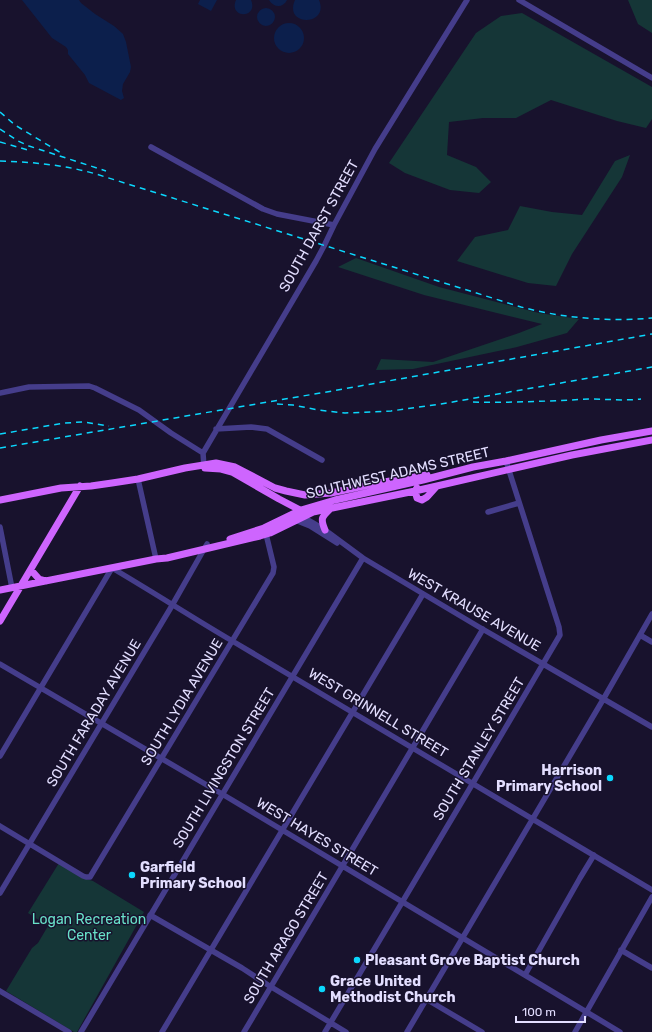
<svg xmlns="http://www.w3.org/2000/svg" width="652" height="1032" font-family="Rubik,sans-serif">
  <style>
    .green { fill: #153637 }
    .water { fill: #0c1f4c }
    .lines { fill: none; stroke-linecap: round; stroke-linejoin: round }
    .minor { stroke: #453d8b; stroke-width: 5.5 }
    .major { stroke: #ce65fe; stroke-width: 7 }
    .rail { stroke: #0bd7fd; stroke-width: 1.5; stroke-dasharray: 6 5; stroke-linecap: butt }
    .poi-dot { fill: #0bd7fd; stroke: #18122d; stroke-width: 1.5 }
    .labels { text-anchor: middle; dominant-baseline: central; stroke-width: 3; stroke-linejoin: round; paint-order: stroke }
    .street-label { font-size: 14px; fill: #e3deff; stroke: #18122d }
    .poi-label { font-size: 14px; font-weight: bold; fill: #e3deff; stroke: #18122d; text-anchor: start }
    .park-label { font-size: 14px; fill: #68e1c9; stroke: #18122d }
  </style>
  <rect width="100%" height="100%" fill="#18122d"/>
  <path class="green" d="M 628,0 L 652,0 L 652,33 L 638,24 Z
    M 522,13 L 652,87 L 652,119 L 646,128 L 617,121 L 551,100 L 516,118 L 483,118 L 449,122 L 447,155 L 476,167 L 491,182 L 479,193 L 450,190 L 405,173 L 389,163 L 476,33 L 501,16 Z
    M 630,155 L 622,177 L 572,254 L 556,286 L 528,283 L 457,261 L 475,237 L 508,230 L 520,206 L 552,212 L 582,215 L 615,161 Z
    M 356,258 L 439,287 L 539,313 L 579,319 L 567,333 L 517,347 L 413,369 L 376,370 L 381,359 L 433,362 L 519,333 L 542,324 L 424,295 L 338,267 Z
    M 59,863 L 86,879 L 93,881 L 144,912 L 77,1032 L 74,1032 L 6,991 L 32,948 L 38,943 L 48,926 L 28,913 Z"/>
  <path class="water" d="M 22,0 L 79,0 L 81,3 L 95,14 L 114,26 L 123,34 L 126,42 L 131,67 L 130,72 L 123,84 L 122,91 L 124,98 L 121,100 L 89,83 L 85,75 L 68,54 L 68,50 L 66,47 L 52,38 Z
    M 200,0 L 217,0 L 211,11 L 198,4 Z
    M 236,0 L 251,0 C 259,19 228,19 236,0 Z
    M 269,0 L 287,0 C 283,8 274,8 269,0 Z
    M 295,0 L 319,0 C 330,26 283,27 295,0 Z
    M257 17a9 9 0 1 1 18 0a9 9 0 1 1-18 0Z
    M274 38a15 15 0 1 1 30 0a15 15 0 1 1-30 0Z"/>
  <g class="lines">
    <path class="minor" d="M 519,0 L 652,78
      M 151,147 L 263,209 L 277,214 L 334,225
      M 0,393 L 29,387 L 89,386 L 95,388 L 139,410 L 171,433 L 203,453
      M 216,429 L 251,427 L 267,429 L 322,460
      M 204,467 L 203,453 L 316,261 L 324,246 L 334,225 L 375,149 L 467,0
      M 138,479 L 156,559
      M 488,512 L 519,503
      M 301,516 L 325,530 L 363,558 L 479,627 L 652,727
      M 295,520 L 310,526 L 337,543
      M 0,527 L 12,588
      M 640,635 L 652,642
      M 0,664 L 217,791 L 620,1032
      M 0,756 L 112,568 C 153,592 193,618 234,642 C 373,725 513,807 652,890
      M 0,826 L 83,876 L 86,877 L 90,877 L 273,573 L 274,567 L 266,534
      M 0,893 L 170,609 L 207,544
      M 150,915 L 242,968 L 268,985 L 346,1032
      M 621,950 L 652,968
      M 525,975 L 580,878 L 594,855
      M 0,991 L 69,1032
      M 426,999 L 482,1032
      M 81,1032 L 363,558
      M 162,1032 L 423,594
      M 244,1032 L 483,629
      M 325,1032 L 473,783 L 560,635 L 559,627 L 506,461
      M 407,1032 L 604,698 L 652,614
      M 575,1032 L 652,897"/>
    <path class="major" d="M 205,468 L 221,469 L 232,472 L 279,499 L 302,511
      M 417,488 L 415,491 L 417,498 L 422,500 L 427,497 L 436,487
      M 0,500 L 61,488 L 91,486 L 112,483 L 138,479 L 185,468 L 216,463 L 235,467 L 275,488 L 286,491 L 305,495 L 331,493 L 378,483 L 427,475
      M 325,530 C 320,518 322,517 330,509
      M 230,539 L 264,528 L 301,510 L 335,500 L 423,480 L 473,467 L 506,461 L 601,440 L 652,431
      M 31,570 L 39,579 L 46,581
      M 0,590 L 156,559 L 167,558 L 260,536 L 270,533 L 313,512 L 415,491 L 572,455 L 652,440
      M 0,621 L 80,486"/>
    <path class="rail" d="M 0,112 L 15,125 L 61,153
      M 0,129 L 18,141 L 29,146 L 106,171
      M 0,142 L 28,150
      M 0,161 C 33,162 65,165 96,174 L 521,307 C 563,318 608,322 652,318
      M 473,402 C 512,403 551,401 589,399 C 607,399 624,401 641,399
      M 277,404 L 293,405 L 318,410 L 345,413 L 391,411 L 441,404 L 652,367
      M 0,434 L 64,423 L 83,422 L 109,426
      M 0,448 L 332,391 L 652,334"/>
  </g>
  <g class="poi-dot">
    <circle cx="610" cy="778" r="4"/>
    <circle cx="132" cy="875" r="4"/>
    <circle cx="357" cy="960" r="4"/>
    <circle cx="322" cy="989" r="4"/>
  </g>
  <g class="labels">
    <g class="street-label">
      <text transform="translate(319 226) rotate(-61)">SOUTH DARST STREET</text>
      <text transform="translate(398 473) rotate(-13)">SOUTHWEST ADAMS STREET</text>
      <text transform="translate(474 610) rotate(30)">WEST KRAUSE AVENUE</text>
      <text transform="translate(182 702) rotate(-59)">SOUTH LYDIA AVENUE</text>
      <text transform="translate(94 713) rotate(-59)">SOUTH FARADAY AVENUE</text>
      <text transform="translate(378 713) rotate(31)">WEST GRINNELL STREET</text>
      <text transform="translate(479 749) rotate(-59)">SOUTH STANLEY STREET</text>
      <text transform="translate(224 768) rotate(-59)">SOUTH LIVINGSTON STREET</text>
      <text transform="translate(317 837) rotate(31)">WEST HAYES STREET</text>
      <text transform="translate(286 938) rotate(-59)">SOUTH ARAGO STREET</text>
    </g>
    <g class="poi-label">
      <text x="602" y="770" text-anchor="end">Harrison<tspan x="602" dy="16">Primary School</tspan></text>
      <text x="140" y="867">Garfield<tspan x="140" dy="16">Primary School</tspan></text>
      <text x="365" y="960">Pleasant Grove Baptist Church</text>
      <text x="330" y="981">Grace United<tspan x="330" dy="16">Methodist Church</tspan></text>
    </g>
    <g class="park-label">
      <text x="89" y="919">Logan Recreation<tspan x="89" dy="16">Center</tspan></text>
    </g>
  </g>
  <path d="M516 1016v6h69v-6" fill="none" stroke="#e3deff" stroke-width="2"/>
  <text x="522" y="1016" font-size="12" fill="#e3deff" stroke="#18122d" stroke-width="3" paint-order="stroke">100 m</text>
</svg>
